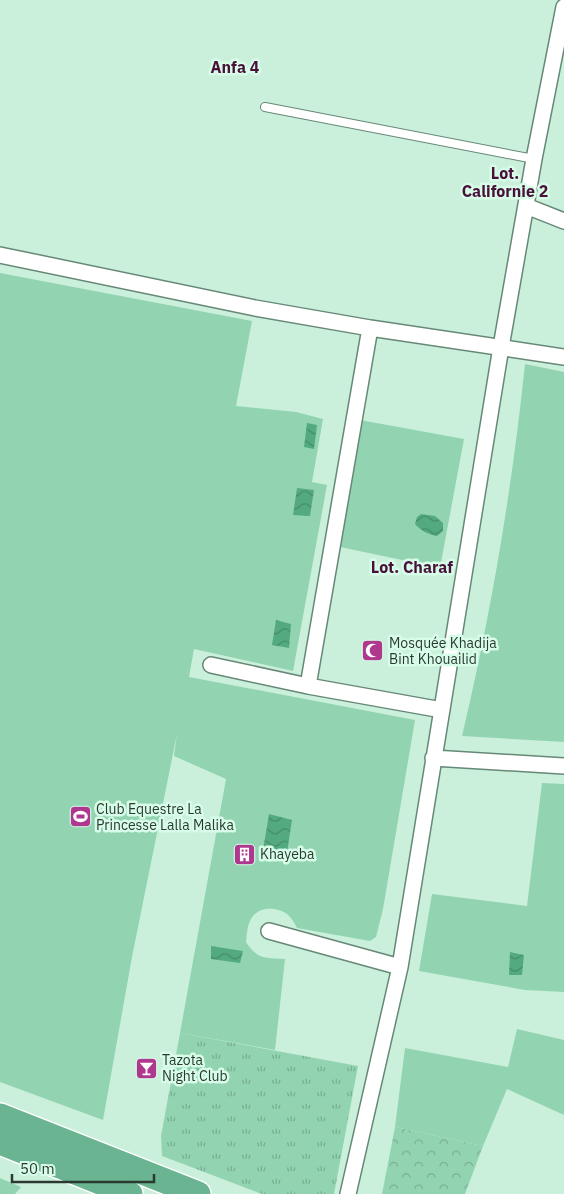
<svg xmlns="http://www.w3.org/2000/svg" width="564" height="1194" font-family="'IBM Plex Sans',sans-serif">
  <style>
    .grass { fill: url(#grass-tufts) }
    .forest { fill: url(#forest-crowns) }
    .garden { fill: #92d4b2 }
    .water { fill: url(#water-waves) }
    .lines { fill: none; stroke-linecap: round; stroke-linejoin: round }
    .service-casing { stroke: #668876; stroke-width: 10 }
    .minor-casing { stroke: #668876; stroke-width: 18 }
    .trunk-casing { stroke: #fff; stroke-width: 28 }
    .service { stroke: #fff; stroke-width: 8 }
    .minor { stroke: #fff; stroke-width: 15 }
    .trunk { stroke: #6ab492; stroke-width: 25 }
    .labels { text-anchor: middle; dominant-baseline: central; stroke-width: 5; stroke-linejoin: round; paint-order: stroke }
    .poi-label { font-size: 14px; fill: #2b3931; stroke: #d7fde8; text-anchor: start }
    .quarter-label { font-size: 16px; font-weight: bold; fill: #49103a; stroke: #d7fde8 }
  </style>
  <defs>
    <pattern id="grass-tufts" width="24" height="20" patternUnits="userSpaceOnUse" patternTransform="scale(1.25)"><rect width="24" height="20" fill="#92d4b2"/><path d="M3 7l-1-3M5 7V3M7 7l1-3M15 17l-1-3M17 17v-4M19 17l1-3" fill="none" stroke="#77ad91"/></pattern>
    <pattern id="forest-crowns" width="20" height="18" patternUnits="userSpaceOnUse" patternTransform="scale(1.25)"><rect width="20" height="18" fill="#92d4b2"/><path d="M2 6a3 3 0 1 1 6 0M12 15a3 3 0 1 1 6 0" fill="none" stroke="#77ad91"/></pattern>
    <pattern id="water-waves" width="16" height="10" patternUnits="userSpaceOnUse" patternTransform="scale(1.25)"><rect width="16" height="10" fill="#53aa81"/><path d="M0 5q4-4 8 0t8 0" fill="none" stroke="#458b6a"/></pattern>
  </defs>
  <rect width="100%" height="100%" fill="#caf0db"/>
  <path class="grass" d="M 180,1033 L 358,1066 L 334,1194 L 262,1194 L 162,1156 L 161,1136 Z"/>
  <path class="forest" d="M 395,1127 L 483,1146 L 465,1194 L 382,1194 Z"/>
  <path class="garden" d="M 0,273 L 252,321 L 236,406 L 296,412 L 323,419 L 312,482 L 327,485 L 293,671 L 194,649 L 189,677 L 415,720 L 383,909 L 376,937 L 370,941 L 297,928 C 295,924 292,918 288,915 C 279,907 261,906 253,916 C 247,923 247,934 246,942 C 258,960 265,958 285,959 L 275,1050 L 180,1033 L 226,779 L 174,756 L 177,734 L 132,957 L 103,1120 L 0,1082 Z
    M 525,364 L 564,372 L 564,742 L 462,736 C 491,614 512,489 525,364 Z
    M 360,420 L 464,439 L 440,568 L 340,547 Z
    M 542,783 L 564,784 L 564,992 L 525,990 L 419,971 L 432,894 L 527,906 Z
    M 517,1029 L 564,1040 L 564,1115 L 507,1089 L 483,1146 L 395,1127 L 405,1048 L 508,1067 Z
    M 0,1178 L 21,1187 L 15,1194 L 0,1194 Z"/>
  <path class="water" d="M 307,423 L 317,425 L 314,449 L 304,447 Z
    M 297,488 L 314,490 L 310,516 L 293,515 Z
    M 421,514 L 435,516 L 443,523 L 443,531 L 437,536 C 429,535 420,530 415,524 L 417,517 Z
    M 276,620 L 291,624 L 289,648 L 272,645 Z
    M 269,814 L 292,820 L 286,859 L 266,856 L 263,850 Z
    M 211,946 L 243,951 L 240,963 L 211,959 Z
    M 510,952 L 524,955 L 522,975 L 509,975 Z"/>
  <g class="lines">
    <defs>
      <path id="service" d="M 265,107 L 534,159"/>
      <path id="minor" d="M 526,206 L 564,221
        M 0,255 L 255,308 L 370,328 L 564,357
        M 370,328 L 308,686 L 442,710
        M 211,665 L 308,686
        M 433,758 L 564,766
        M 269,931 L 400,967
        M 348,1194 L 400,967 L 501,347 L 534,159 L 564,7"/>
      <path id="trunk" d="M 0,1116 L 198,1194
        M 0,1142 L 130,1194"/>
    </defs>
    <use href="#service" class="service-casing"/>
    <use href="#minor" class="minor-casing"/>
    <use href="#trunk" class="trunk-casing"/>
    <use href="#service" class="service"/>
    <use href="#minor" class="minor"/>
    <use href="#trunk" class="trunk"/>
  </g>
  <defs>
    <symbol id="mosque-square" viewBox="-11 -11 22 22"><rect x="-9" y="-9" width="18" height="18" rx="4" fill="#af388e" stroke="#d7fde8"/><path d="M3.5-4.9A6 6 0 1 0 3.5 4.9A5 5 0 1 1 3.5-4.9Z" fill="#fff"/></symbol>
    <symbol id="stadium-square" viewBox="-11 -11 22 22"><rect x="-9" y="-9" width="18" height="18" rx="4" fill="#af388e" stroke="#d7fde8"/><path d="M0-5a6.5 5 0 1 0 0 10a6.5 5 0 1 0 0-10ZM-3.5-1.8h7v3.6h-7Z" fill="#fff"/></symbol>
    <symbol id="building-square" viewBox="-11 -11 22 22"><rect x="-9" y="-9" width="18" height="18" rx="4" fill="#af388e" stroke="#d7fde8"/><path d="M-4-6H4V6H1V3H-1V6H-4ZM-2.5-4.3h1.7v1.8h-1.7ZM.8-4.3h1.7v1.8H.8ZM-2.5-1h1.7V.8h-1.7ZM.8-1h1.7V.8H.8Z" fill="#fff"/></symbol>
    <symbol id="bar-square" viewBox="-11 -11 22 22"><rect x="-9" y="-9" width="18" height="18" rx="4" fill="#af388e" stroke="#d7fde8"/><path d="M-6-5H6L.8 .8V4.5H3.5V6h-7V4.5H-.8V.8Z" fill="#fff"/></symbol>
  </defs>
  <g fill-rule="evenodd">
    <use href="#mosque-square" x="360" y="638" width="25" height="25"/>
    <use href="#stadium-square" x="68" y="804" width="25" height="25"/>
    <use href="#building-square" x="232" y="842" width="25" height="25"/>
    <use href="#bar-square" x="134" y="1056" width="25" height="25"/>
  </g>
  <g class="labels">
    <g class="poi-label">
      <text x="389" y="643">Mosquée Khadija<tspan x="389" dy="16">Bint Khouailid</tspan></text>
      <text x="96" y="809">Club Equestre La<tspan x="96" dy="16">Princesse Lalla Malika</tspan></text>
      <text x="260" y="854">Khayeba</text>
      <text x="162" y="1060">Tazota<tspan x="162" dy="16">Night Club</tspan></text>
    </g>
    <g class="quarter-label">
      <text x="235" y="67">Anfa 4</text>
      <text x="505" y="173">Lot.<tspan x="505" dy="18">Californie 2</tspan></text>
      <text x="412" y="567">Lot. Charaf</text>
    </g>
  </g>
  <path d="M12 1174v8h142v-8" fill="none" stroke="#2b3931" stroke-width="2.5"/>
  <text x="20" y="1174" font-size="15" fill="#2b3931" stroke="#d7fde8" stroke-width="4" paint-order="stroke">50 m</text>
</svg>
